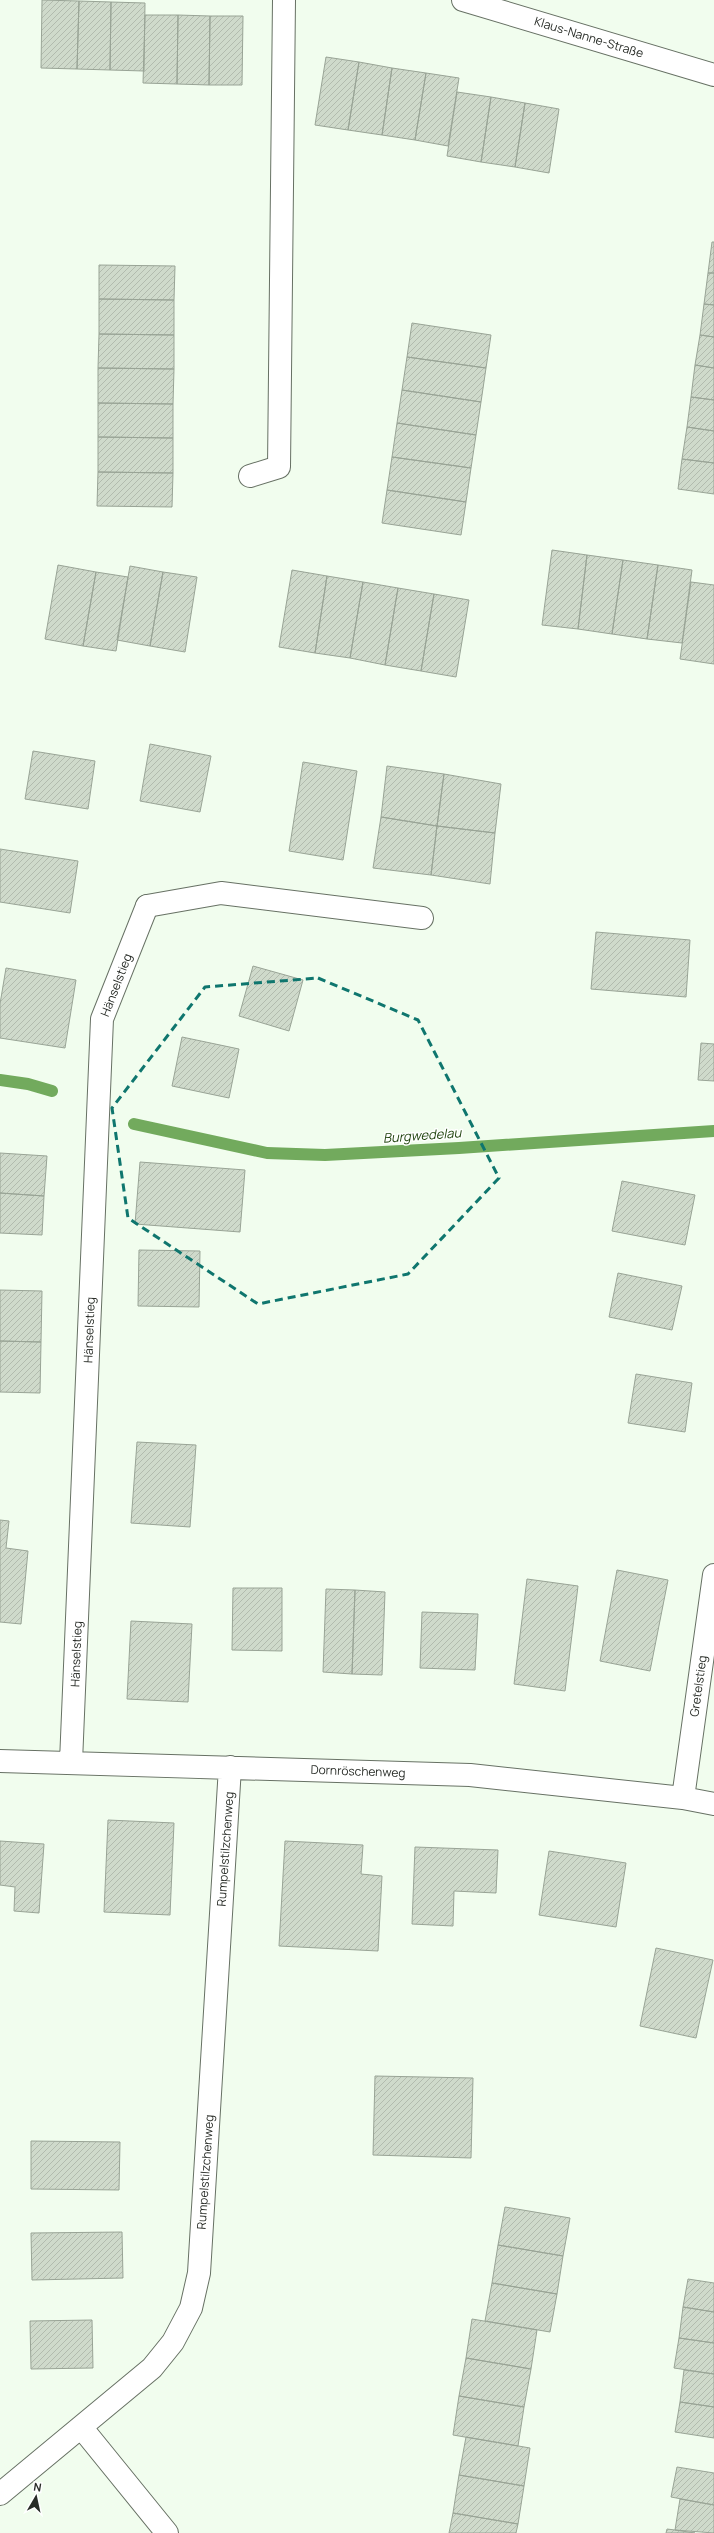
<svg xmlns="http://www.w3.org/2000/svg" width="714" height="2533" font-family="Manrope,sans-serif">
  <style>
    .lines { fill: none; stroke-linecap: round; stroke-linejoin: round }
    .stream { stroke: #72aa5d; stroke-width: 12 }
    .building { fill: url(#building-hatch); stroke: #99a496 }
    .lane-casing { stroke: #677164; stroke-width: 24 }
    .street-casing { stroke: #677164; stroke-width: 24 }
    .lane { stroke: #fff; stroke-width: 22 }
    .street { stroke: #fff; stroke-width: 22 }
    .marked { fill: none; stroke: #0f766e; stroke-width: 3; stroke-dasharray: 8 5; stroke-linejoin: round }
    .labels { text-anchor: middle; dominant-baseline: central; stroke-width: 3; stroke-linejoin: round; paint-order: stroke }
    .street-label { font-size: 12px; fill: #282c27; stroke: #fff }
    .water-label { font-size: 13px; font-style: italic; fill: #1a3f08; stroke: #fff }
  </style>
  <defs>
    <pattern id="building-hatch" width="6" height="6" patternUnits="userSpaceOnUse"><rect width="6" height="6" fill="#cfdacb"/><path d="M-1 1l2-2M0 6l6-6M5 7l2-2" fill="none" stroke="#b2bbae"/></pattern>
  </defs>
  <rect width="100%" height="100%" fill="#f1fdee"/>
  <g class="lines">
    <path class="stream" d="M 0,1080 L 28,1084 L 52,1091
      M 134,1124 L 267,1153 L 325,1155 L 459,1148 L 714,1131"/>
  </g>
  <path class="building" d="M 42,0 L 79,1 L 77,69 L 41,68 Z
    M 79,1 L 111,2 L 110,70 L 77,69 Z
    M 111,2 L 145,3 L 144,71 L 110,70 Z
    M 145,15 L 178,15 L 177,84 L 143,83 Z
    M 178,15 L 210,16 L 209,85 L 177,84 Z
    M 210,16 L 243,16 L 242,85 L 209,85 Z
    M 326,57 L 359,62 L 348,130 L 315,125 Z
    M 359,62 L 392,68 L 382,135 L 348,130 Z
    M 392,68 L 426,73 L 415,140 L 382,135 Z
    M 426,73 L 459,78 L 448,146 L 415,140 Z
    M 457,92 L 491,97 L 481,162 L 447,156 Z
    M 491,97 L 525,103 L 515,167 L 481,162 Z
    M 525,103 L 559,109 L 549,173 L 515,167 Z
    M 712,242 L 714,242 L 714,273 L 708,273 Z
    M 99,265 L 175,266 L 174,300 L 99,299 Z
    M 708,273 L 714,273 L 714,305 L 704,304 Z
    M 99,299 L 174,300 L 174,335 L 99,334 Z
    M 704,304 L 714,305 L 714,337 L 700,335 Z
    M 412,323 L 491,335 L 486,368 L 407,357 Z
    M 99,334 L 174,335 L 174,369 L 98,368 Z
    M 700,335 L 714,337 L 714,368 L 695,365 Z
    M 407,357 L 486,368 L 481,402 L 402,390 Z
    M 695,365 L 714,368 L 714,400 L 691,397 Z
    M 98,368 L 174,369 L 173,404 L 98,403 Z
    M 402,390 L 481,402 L 476,435 L 397,423 Z
    M 691,397 L 714,400 L 714,431 L 687,427 Z
    M 98,403 L 173,404 L 173,438 L 98,437 Z
    M 397,423 L 476,435 L 471,468 L 392,457 Z
    M 687,427 L 714,431 L 714,463 L 682,459 Z
    M 98,437 L 173,438 L 173,473 L 98,472 Z
    M 392,457 L 471,468 L 466,502 L 387,490 Z
    M 682,459 L 714,463 L 714,494 L 678,489 Z
    M 98,472 L 173,473 L 172,507 L 97,506 Z
    M 387,490 L 466,502 L 461,535 L 382,523 Z
    M 552,550 L 587,555 L 578,629 L 542,625 Z
    M 587,555 L 623,560 L 612,634 L 578,629 Z
    M 623,560 L 658,565 L 647,639 L 612,634 Z
    M 58,565 L 96,572 L 83,646 L 45,639 Z
    M 658,565 L 692,570 L 682,643 L 647,639 Z
    M 130,566 L 163,572 L 150,646 L 117,640 Z
    M 292,570 L 327,576 L 315,653 L 279,647 Z
    M 96,572 L 128,577 L 116,651 L 83,646 Z
    M 163,572 L 197,577 L 185,652 L 150,646 Z
    M 327,576 L 363,582 L 350,658 L 315,653 Z
    M 363,582 L 398,588 L 385,665 L 350,658 Z
    M 691,582 L 714,585 L 714,664 L 680,659 Z
    M 398,588 L 434,594 L 421,671 L 385,665 Z
    M 434,594 L 469,600 L 456,677 L 421,671 Z
    M 150,744 L 211,756 L 200,812 L 140,801 Z
    M 33,751 L 95,761 L 88,809 L 25,799 Z
    M 303,762 L 357,771 L 343,860 L 289,851 Z
    M 387,766 L 444,774 L 437,826 L 381,817 Z
    M 444,774 L 501,784 L 495,833 L 437,826 Z
    M 381,817 L 437,826 L 431,875 L 373,868 Z
    M 437,826 L 495,833 L 490,884 L 431,875 Z
    M 0,849 L 78,861 L 70,913 L 0,902 Z
    M 596,932 L 690,940 L 686,997 L 591,989 Z
    M 253,966 L 303,980 L 289,1031 L 239,1016 Z
    M 6,968 L 76,980 L 65,1048 L 0,1038 L 0,1004 Z
    M 182,1037 L 239,1049 L 229,1098 L 172,1086 Z
    M 701,1043 L 714,1044 L 714,1081 L 698,1080 Z
    M 0,1153 L 47,1156 L 44,1196 L 0,1193 Z
    M 140,1162 L 245,1170 L 240,1232 L 135,1224 Z
    M 622,1181 L 695,1195 L 685,1245 L 612,1231 Z
    M 0,1193 L 44,1196 L 42,1235 L 0,1233 Z
    M 139,1250 L 200,1251 L 199,1307 L 138,1306 Z
    M 618,1273 L 682,1286 L 672,1330 L 609,1317 Z
    M 0,1290 L 42,1291 L 41,1342 L 0,1341 Z
    M 0,1341 L 41,1342 L 40,1393 L 0,1392 Z
    M 636,1374 L 692,1383 L 685,1432 L 628,1423 Z
    M 137,1442 L 196,1445 L 190,1527 L 131,1523 Z
    M 0,1520 L 9,1521 L 6,1548 L 28,1551 L 21,1624 L 0,1622 Z
    M 617,1570 L 668,1580 L 650,1671 L 600,1661 Z
    M 527,1579 L 578,1586 L 565,1691 L 514,1684 Z
    M 233,1588 L 282,1588 L 282,1651 L 232,1650 Z
    M 326,1589 L 355,1590 L 352,1674 L 323,1672 Z
    M 355,1590 L 385,1592 L 382,1675 L 352,1674 Z
    M 422,1612 L 478,1614 L 475,1670 L 420,1668 Z
    M 131,1621 L 192,1624 L 188,1702 L 127,1699 Z
    M 108,1820 L 174,1823 L 170,1915 L 104,1912 Z
    M 0,1841 L 44,1844 L 39,1913 L 14,1911 L 15,1887 L 0,1885 Z
    M 285,1841 L 363,1845 L 361,1874 L 382,1876 L 378,1951 L 279,1946 Z
    M 415,1847 L 498,1850 L 496,1893 L 454,1891 L 453,1926 L 412,1924 Z
    M 549,1851 L 626,1863 L 616,1927 L 539,1915 Z
    M 656,1948 L 713,1960 L 696,2038 L 640,2026 Z
    M 375,2076 L 473,2078 L 471,2158 L 373,2155 Z
    M 31,2141 L 120,2142 L 119,2190 L 31,2189 Z
    M 505,2207 L 570,2218 L 563,2256 L 498,2245 Z
    M 122,2232 L 123,2278 L 32,2280 L 31,2233 Z
    M 498,2245 L 563,2256 L 557,2294 L 492,2283 Z
    M 688,2279 L 714,2283 L 714,2312 L 683,2307 Z
    M 492,2283 L 557,2294 L 550,2332 L 485,2321 Z
    M 683,2307 L 714,2312 L 714,2343 L 679,2338 Z
    M 472,2319 L 537,2330 L 531,2369 L 466,2358 Z
    M 92,2320 L 93,2368 L 31,2369 L 30,2321 Z
    M 679,2338 L 714,2343 L 714,2374 L 674,2368 Z
    M 466,2358 L 531,2369 L 524,2407 L 459,2396 Z
    M 684,2370 L 714,2374 L 714,2407 L 680,2402 Z
    M 459,2396 L 524,2407 L 518,2446 L 453,2435 Z
    M 680,2402 L 714,2407 L 714,2438 L 675,2432 Z
    M 466,2437 L 530,2448 L 524,2486 L 459,2475 Z
    M 677,2467 L 714,2473 L 714,2505 L 671,2497 Z
    M 459,2475 L 524,2486 L 518,2524 L 453,2513 Z
    M 680,2499 L 714,2505 L 714,2533 L 675,2530 Z
    M 453,2513 L 518,2524 L 516,2533 L 449,2533 Z
    M 667,2529 L 675,2530 L 695,2533 L 666,2533 Z"/>
  <g class="lines">
    <defs>
      <path id="lane" d="M 250,476 L 279,467 L 284,0
        M 147,906 L 221,893 L 422,918"/>
      <path id="street" d="M 463,0 L 714,75
        M 0,1761 L 470,1775 L 683,1798 L 714,1804
        M 71,1762 L 102,1019 L 147,906
        M 683,1798 L 714,1575
        M 81,2427 L 167,2533
        M 0,2494 L 152,2368 L 173,2342 L 191,2308 L 199,2273 L 230,1767"/>
    </defs>
    <use href="#lane" class="lane-casing"/>
    <use href="#street" class="street-casing"/>
    <use href="#lane" class="lane"/>
    <use href="#street" class="street"/>
  </g>
  <path class="marked" d="M 318,978 L 418,1020 L 499,1178 L 408,1274 L 258,1304 L 128,1218 L 112,1108 L 205,987 Z"/>
  <g class="labels">
    <g class="street-label">
      <text transform="translate(589 37) rotate(17)">Klaus-Nanne-Straße</text>
      <text transform="translate(116 985) rotate(-69)">Hänselstieg</text>
      <text transform="translate(89 1330) rotate(-88)">Hänselstieg</text>
      <text transform="translate(76 1654) rotate(-88)">Hänselstieg</text>
      <text transform="translate(698 1686) rotate(-82)">Gretelstieg</text>
      <text transform="translate(358 1771) rotate(2)">Dornröschenweg</text>
      <text transform="translate(225 1849) rotate(-86)">Rumpelstilzchenweg</text>
      <text transform="translate(205 2172) rotate(-86)">Rumpelstilzchenweg</text>
    </g>
    <g class="water-label">
      <text transform="translate(422 1135) rotate(-4)">Burgwedelau</text>
    </g>
  </g>
  <g transform="translate(36 2497) rotate(9)" stroke="#ffffff" stroke-width="3" paint-order="stroke">
  <path d="M0-3L7 15L0 10L-7 15Z" fill="#282c27"/>
  <text y="-6" font-size="11" font-weight="bold" text-anchor="middle" fill="#282c27">N</text>
  </g>
</svg>
